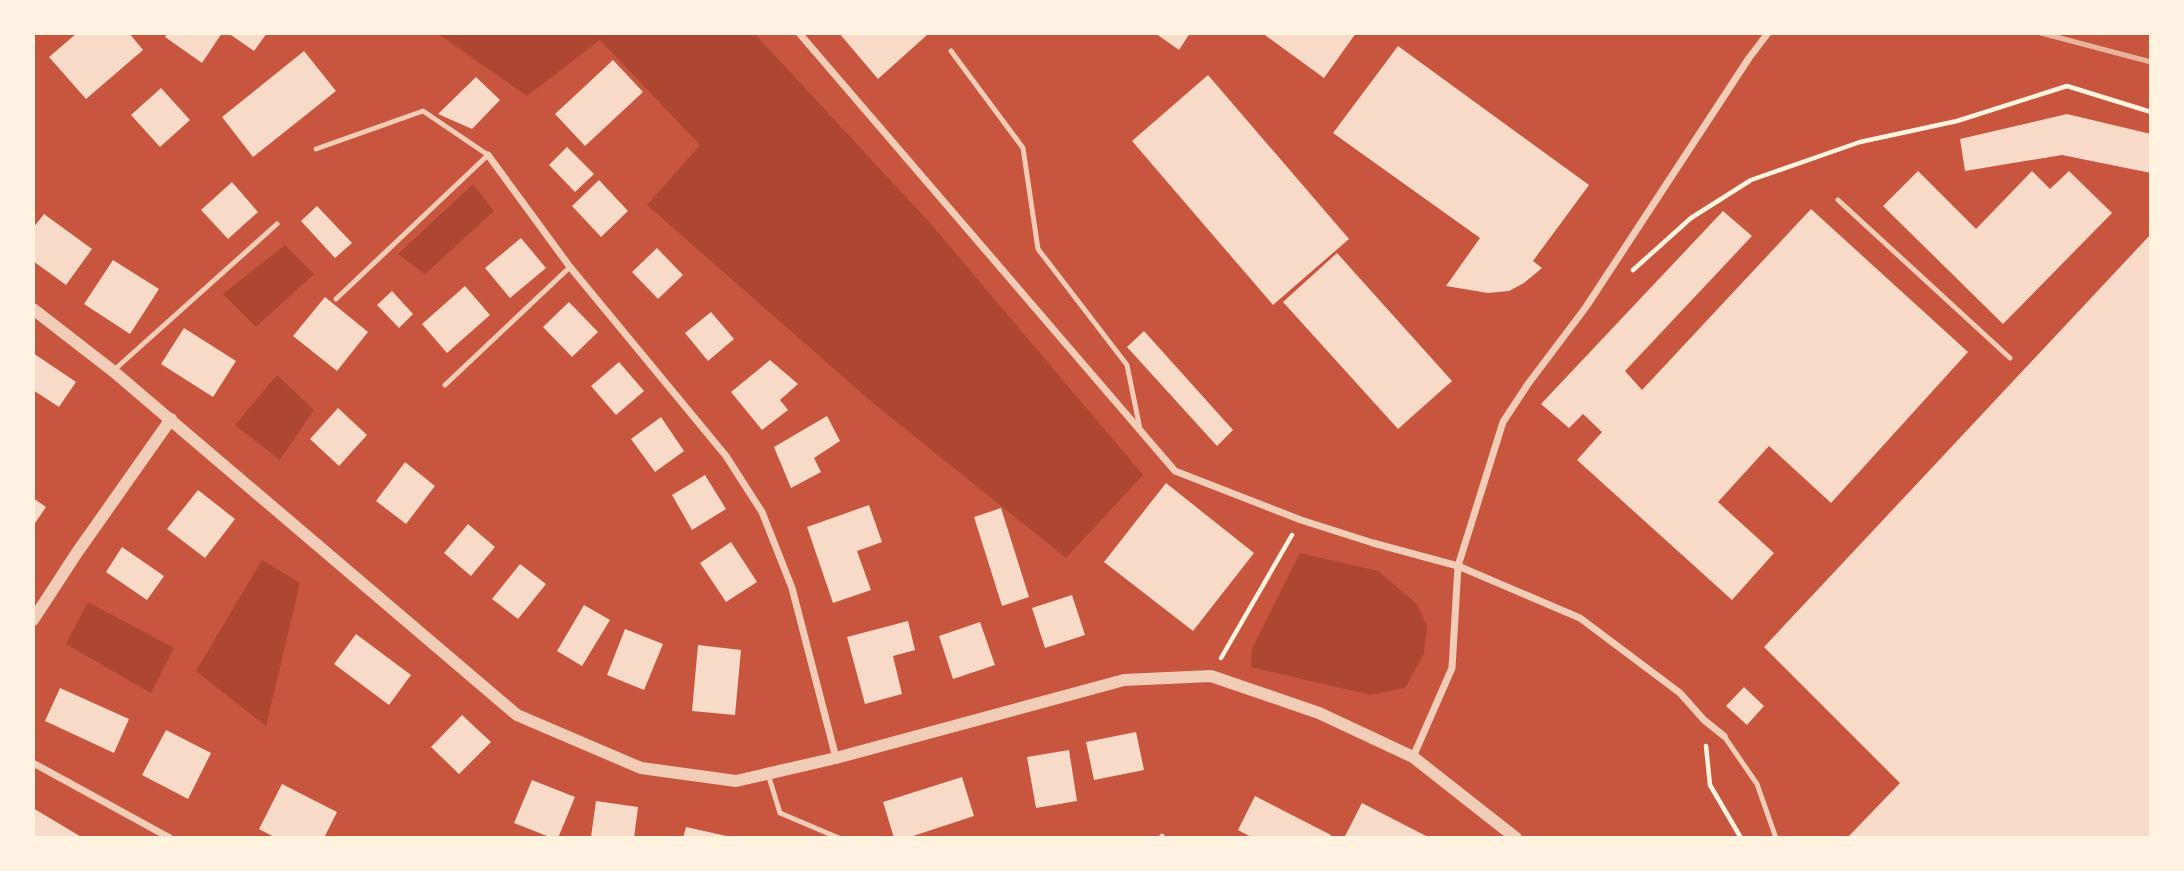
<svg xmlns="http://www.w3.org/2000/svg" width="2184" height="871" font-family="'PT Sans',sans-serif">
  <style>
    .green { fill: #ae4732 }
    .building { fill: #f7dbc8 }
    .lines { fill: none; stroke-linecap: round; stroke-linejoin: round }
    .path { stroke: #fff3e0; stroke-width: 4.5 }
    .service { stroke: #f1ccb7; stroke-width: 5 }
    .minor { stroke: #f1ccb7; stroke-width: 7 }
    .tertiary { stroke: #f1ccb7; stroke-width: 12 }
    .rail { stroke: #e9b49f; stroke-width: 5 }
  </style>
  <rect width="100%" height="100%" fill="#c8553d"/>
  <path class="green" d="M 437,33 L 754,33 L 931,224 L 1143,475 L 1066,558 L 873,403 L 647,205 L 700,145 L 600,40 L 527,96 Z
    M 473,184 L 494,211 L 425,274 L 398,254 Z
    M 285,245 L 314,274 L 256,327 L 223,294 Z
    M 277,375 L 314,410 L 280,460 L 235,425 Z
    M 1300,553 L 1378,571 L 1417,604 L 1427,626 L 1424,654 L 1405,688 L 1371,695 L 1251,667 L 1252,649 Z
    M 262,560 L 300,583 L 266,726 L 196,671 Z
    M 88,602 L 174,648 L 151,693 L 66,644 Z"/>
  <path class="building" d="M 77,33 L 129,33 L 143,50 L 86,99 L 49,57 Z
    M 168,33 L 222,33 L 202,63 L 165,37 Z
    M 228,33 L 267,33 L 254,51 Z
    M 839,33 L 926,33 L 927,35 L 878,79 Z
    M 1155,33 L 1190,33 L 1179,50 Z
    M 1262,33 L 1356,33 L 1324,78 Z
    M 1398,46 L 1589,185 L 1533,261 L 1542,268 L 1524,283 L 1509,291 L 1488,293 L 1446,286 L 1480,238 L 1333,133 Z
    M 304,51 L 336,91 L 253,157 L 222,117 Z
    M 613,60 L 643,92 L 585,146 L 555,114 Z
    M 1208,75 L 1349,239 L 1273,305 L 1132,141 Z
    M 476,77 L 500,100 L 472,129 L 438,114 Z
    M 161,88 L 190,120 L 160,147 L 131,115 Z
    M 2067,114 L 2151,134 L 2151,173 L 2062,155 L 1965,171 L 1960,139 Z
    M 567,147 L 594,174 L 575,192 L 549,165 Z
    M 1918,171 L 1976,229 L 2032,171 L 2050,189 L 2069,171 L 2112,213 L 2003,324 L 1883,206 Z
    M 599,180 L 628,211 L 601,237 L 572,206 Z
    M 232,182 L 258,212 L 228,239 L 201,210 Z
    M 317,206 L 352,243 L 335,258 L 301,221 Z
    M 1811,209 L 1968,352 L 1831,503 L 1769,446 L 1718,502 L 1774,553 L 1732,600 L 1577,460 L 1602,432 L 1583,414 L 1569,428 L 1541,404 L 1723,211 L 1752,236 L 1625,371 L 1642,390 Z
    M 44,214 L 92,249 L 66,285 L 33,261 L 33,228 Z
    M 2151,234 L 2151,838 L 1847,838 L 1900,783 L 1764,647 Z
    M 521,238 L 546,268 L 510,298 L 485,268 Z
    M 657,248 L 683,275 L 658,299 L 632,272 Z
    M 1337,253 L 1452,381 L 1398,429 L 1283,302 Z
    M 113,260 L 159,289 L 130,334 L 84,304 Z
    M 465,286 L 490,315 L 447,353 L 422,324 Z
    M 392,291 L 413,314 L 399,328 L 377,305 Z
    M 325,297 L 368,332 L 337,371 L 293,336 Z
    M 569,302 L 598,332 L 572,357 L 543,327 Z
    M 711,312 L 734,339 L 708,361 L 685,333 Z
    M 184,328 L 236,361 L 213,397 L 161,364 Z
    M 1144,331 L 1233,430 L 1217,446 L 1127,347 Z
    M 33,353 L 76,382 L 59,407 L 33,390 Z
    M 770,360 L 798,384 L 780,400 L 788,410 L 762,430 L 731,392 Z
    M 619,362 L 644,391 L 616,415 L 591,386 Z
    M 338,408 L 367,435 L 339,466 L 310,439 Z
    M 827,416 L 840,441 L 814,458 L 821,472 L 791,488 L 774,447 Z
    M 661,417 L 684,451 L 655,472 L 631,439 Z
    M 405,462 L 435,486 L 406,524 L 376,501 Z
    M 705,475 L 726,509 L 692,530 L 672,495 Z
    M 1166,483 L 1254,553 L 1193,631 L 1104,562 Z
    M 198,490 L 235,519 L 205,558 L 167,529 Z
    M 33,498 L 46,507 L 33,526 Z
    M 869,505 L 882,542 L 857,551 L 871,590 L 833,603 L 807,527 Z
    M 1001,508 L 1029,597 L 1002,606 L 974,517 Z
    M 468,524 L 495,547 L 471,576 L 444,553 Z
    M 731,542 L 757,582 L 726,602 L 700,563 Z
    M 122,547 L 164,576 L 147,600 L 106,572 Z
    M 520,564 L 546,584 L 518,619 L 492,599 Z
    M 1072,595 L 1085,635 L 1045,648 L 1032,608 Z
    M 584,605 L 610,620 L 582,666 L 557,651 Z
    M 908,621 L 915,650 L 893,656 L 902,694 L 865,704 L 847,637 Z
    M 980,622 L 995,665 L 953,679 L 939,636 Z
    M 625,629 L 663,644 L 644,690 L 607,675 Z
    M 356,634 L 411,675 L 389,705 L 334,664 Z
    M 698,645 L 741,650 L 735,715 L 692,711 Z
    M 1744,687 L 1764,706 L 1747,725 L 1726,706 Z
    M 60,688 L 129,719 L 114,753 L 45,721 Z
    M 462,715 L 491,742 L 459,774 L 431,747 Z
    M 166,730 L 211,753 L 188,799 L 142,775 Z
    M 1136,732 L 1144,770 L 1094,780 L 1086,742 Z
    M 1069,750 L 1077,801 L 1036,808 L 1027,757 Z
    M 962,777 L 974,816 L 907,838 L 894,838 L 883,802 Z
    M 532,780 L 575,797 L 558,838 L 552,838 L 514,823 Z
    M 282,784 L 337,812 L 324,838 L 276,838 L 259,829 Z
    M 1255,796 L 1331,835 L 1329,838 L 1253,838 L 1238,830 Z
    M 596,801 L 638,807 L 634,838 L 591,837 Z
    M 1362,803 L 1430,838 L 1344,838 Z
    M 33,808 L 83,838 L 33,838 Z
    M 686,827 L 731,837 L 731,838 L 683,838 Z"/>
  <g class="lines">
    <path class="path" d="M 1633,270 L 1691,218 L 1751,180 L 1860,142 L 1957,121 L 2067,86 L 2151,112
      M 1221,658 L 1292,535
      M 1706,746 L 1710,785 L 1741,838"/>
    <path class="service" d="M 951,51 L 1023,148 L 1038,249 L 1127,365 L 1140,429
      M 316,149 L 423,111 L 488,155 L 336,299
      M 1838,200 L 2010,358
      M 113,371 L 277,224
      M 445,385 L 570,267
      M 1724,736 L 1757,784 L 1776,838
      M 768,774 L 780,813 L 839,838
      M 1161,838 L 1162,836"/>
    <path class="minor" d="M 799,33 L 1175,471 L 1301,520 L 1373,543 L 1458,566 L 1580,618 L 1680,693 L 1704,720 L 1724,736
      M 488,155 L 570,267 L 726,456 L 762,512 L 792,588 L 836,758
      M 1413,757 L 1452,668 L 1458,566 L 1503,422 L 1528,384 L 1586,307 L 1749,58 L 1768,33
      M 33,763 L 170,838"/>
    <path class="tertiary" d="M 33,309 L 113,371 L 517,715 L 641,768 L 736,781 L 836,758 L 1124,680 L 1211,676 L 1319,713 L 1413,757 L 1516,838
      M 33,620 L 76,554 L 171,419"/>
    <path class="rail" d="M 2041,33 L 2151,62"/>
  </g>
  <rect width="2184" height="871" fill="none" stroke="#fff3e0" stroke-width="70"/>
</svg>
